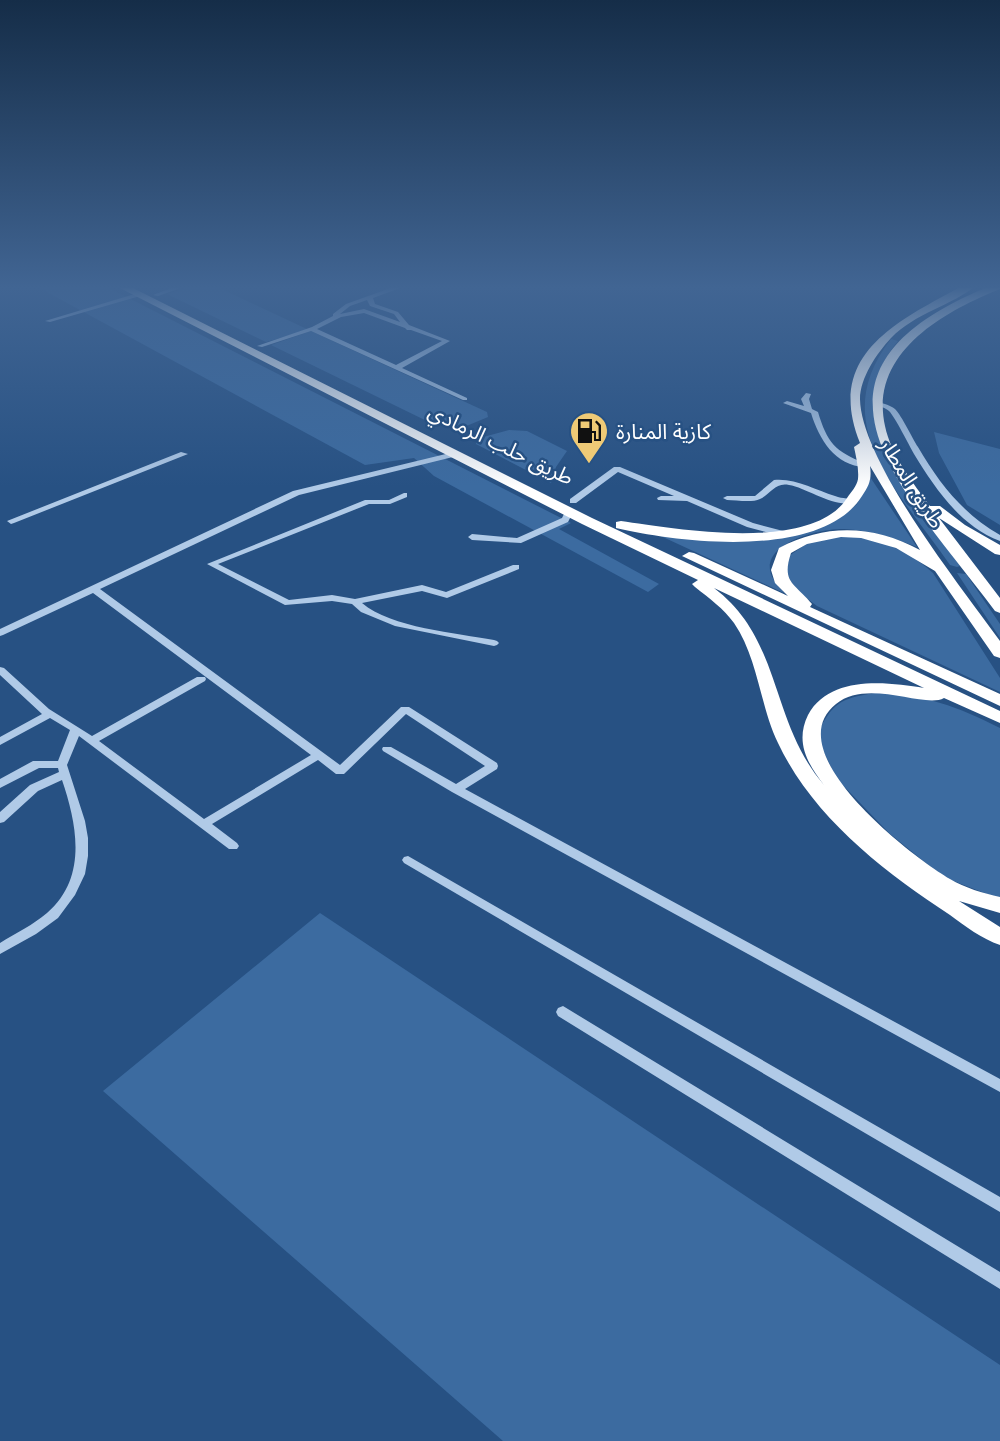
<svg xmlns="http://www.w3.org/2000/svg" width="1000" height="1441" font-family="Raleway,'Noto Sans Arabic',sans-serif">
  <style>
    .green { fill: #3c6ba0 }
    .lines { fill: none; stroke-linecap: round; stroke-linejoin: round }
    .minor { fill: #b0cae7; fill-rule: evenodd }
    .highway { fill: #fff; fill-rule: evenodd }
    .labels { text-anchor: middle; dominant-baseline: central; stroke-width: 5; stroke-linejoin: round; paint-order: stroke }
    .far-poi-label { font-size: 21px; fill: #fff; stroke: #275183; text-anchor: start }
    .far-street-label { font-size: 21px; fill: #fff; stroke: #275183 }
  </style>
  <rect width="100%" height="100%" fill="#275183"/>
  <path class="green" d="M 34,285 L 103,285 L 571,523 L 559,529 L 659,584 L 648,592 L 434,476 L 414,458 L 365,465 Z
    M 197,285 L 213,285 L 309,330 L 266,342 L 167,294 Z
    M 311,331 L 487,412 L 488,417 L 464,427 L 433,424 L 271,345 Z
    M 891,339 L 898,341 C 832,419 914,500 960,566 L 957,567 L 950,565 C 901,493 824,425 891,339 Z
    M 509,430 L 527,431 L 567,451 L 556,467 L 551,483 L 476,444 L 476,439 Z
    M 934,432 L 1000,449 L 1000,525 L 967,505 L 939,453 Z
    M 870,477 L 917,547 C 894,538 869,530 844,529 C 823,528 766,541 770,570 C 771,579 779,586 784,593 L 652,532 L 713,541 L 815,529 L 845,514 L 857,504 Z
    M 839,536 C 875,537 906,548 933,573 L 1000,678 L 1000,692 L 817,606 L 797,591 L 786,573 L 789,556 L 809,542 Z
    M 957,573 L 966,574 L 1000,624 L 1000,638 Z
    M 875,693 C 921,693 959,707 1000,728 L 1000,899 L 943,877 L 889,833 L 837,779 L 816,736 C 833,703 838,699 875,693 Z
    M 320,913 L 1000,1365 L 1000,1441 L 503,1441 L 103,1091 Z"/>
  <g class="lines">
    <path class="minor" d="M 179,285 L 189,285 L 158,296 L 153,295 Z
      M 399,285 L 408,285 L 373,298 L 375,304 L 398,312 L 409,325 L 450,341 L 402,368 L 467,398 L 467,400 L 463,400 L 311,331 L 262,347 L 257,346 L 312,327 L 333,316 L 333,314 L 346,304 ZM 367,300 L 370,306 L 394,314 L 400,322 L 364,309 L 340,314 L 350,306 ZM 364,313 L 405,328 L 407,330 L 411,330 L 442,341 L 396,365 L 317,329 L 341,317 Z
      M 138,293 L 140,294 L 140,296 L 50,322 L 45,321 Z
      M 806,393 L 811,394 L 809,399 L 812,409 L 818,412 C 827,442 835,452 865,463 L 865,467 C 835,466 819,439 811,413 L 783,403 L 787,401 L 804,406 L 801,399 Z
      M 875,402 C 880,402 890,405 895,409 C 902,416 912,438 918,447 C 939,483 963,514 1000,535 L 1000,541 C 960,526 935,488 914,454 C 909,445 895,417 889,411 C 886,408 879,406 875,404 Z
      M 181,452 L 188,454 L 14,523 L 11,524 L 7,521 Z
      M 454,452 L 458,454 L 457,456 L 299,495 L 100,589 L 340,765 L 401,707 L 409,707 L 497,763 L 498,766 L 497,769 L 465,789 L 1000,1079 L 1000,1092 L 452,792 L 383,751 L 382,749 L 383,747 L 391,747 L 456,784 L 485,766 L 406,714 L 344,774 L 336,774 L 318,760 L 212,824 L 237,843 L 239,846 L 237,849 L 229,849 L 79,736 L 67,765 L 85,821 L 88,838 L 88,856 L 85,874 L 75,895 L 58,918 L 36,934 L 0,954 L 0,943 C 16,933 33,925 47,913 C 88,878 77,824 62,780 L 38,791 L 4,822 L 0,823 L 0,812 L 30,785 L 59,772 L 58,768 L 39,768 L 0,788 L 0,779 L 33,761 L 58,761 L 70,730 L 50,718 L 0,745 L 0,737 L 42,714 L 0,675 L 0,667 L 4,668 L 49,709 L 92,736 L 197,677 L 205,677 L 206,679 L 205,681 L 99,741 L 204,819 L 311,755 L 93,593 L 3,635 L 0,636 L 0,629 L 293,491 Z
      M 614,467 L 620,467 L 753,523 L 787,532 L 788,534 L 784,537 L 747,527 L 687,501 L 658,500 L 657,498 L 661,496 L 674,496 L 618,472 L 576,503 L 570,503 L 570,499 Z
      M 774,480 C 796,478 815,490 835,496 C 843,499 850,498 857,501 C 838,511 808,488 789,485 C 775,482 771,494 760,499 C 752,503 736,500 727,500 L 723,498 L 727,496 L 755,496 Z
      M 404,493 L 407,493 L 407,497 L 390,504 L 369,504 L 218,564 L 289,600 L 332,595 L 355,599 L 422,585 L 446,592 L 513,565 L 519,565 L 519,569 L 447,598 L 422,591 L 362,603 C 391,628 457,633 494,640 L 497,641 L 499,643 L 497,645 L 494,646 L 395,626 L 361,612 L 352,604 L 332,601 L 285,605 L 207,564 L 365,500 L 389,500 Z
      M 566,510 L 572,510 L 573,512 L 568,522 L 521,543 L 472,540 L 468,537 L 472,534 L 517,538 L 562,518 Z
      M 408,856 L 1000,1197 L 1000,1212 L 404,863 L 402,860 L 404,857 Z
      M 563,1006 L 1000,1272 L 1000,1289 L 558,1016 L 556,1012 L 558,1008 Z"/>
    <path class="highway" d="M 114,285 L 127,285 L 592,518 L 1000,711 L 1000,723 L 944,698 C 925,709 868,678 836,704 C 776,752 911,856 950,879 C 965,888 983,893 1000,897 L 1000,913 L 959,901 L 1000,927 L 1000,945 C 982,939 965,926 950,915 C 883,871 813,817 778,743 C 760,706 758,658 734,623 C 724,609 709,598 695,587 L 692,584 L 698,580 L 582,524 ZM 714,588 L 924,688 C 886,682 830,675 808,715 C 795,742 807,763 824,785 C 769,721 783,640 714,588 Z
      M 964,285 L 977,285 C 951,306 915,313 891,338 C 877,353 860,378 860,399 C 861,462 962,588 1000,641 L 1000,658 L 994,656 L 935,571 L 896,548 L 861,538 L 841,537 L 807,544 L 791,553 C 781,583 795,583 812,604 L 810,607 L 1000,694 L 1000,706 L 682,556 L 689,552 L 694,553 L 788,596 L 775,583 L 771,570 L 779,548 C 826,523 874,525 920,550 L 870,466 C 872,479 869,486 862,496 C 822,560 680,543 616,528 L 616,522 L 621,521 C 676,529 812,553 847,498 C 851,492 857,486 858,479 C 859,468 856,457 854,447 L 860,443 C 824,354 898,321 964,285 Z
      M 993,285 L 1000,285 L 1000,289 C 943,312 869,353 885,426 C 891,455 913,483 930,506 L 940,506 L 965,525 L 1000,545 L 1000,555 L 995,554 L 939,518 L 1000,598 L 1000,613 L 995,611 C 902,487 775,371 993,285 Z"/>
  </g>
  <linearGradient id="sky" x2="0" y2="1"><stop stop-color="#152d48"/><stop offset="0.59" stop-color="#416593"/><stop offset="1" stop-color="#416593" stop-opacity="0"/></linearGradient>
  <rect width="1000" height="487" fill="url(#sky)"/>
  <defs>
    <symbol id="fuel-pin" viewBox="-11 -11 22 30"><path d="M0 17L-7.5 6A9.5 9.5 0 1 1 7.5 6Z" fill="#efca76" stroke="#275183"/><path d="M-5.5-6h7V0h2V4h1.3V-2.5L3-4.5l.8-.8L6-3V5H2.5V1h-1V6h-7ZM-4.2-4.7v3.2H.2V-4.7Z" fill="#111"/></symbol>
  </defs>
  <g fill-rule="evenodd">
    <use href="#fuel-pin" x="567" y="409" width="44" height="60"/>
  </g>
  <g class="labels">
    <g class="far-poi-label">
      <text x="616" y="431">كازية المنارة</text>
    </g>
    <g class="far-street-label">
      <text transform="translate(501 444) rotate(26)">طريق حلب الرمادي</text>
      <text transform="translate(912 483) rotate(58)">طريق المطار</text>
    </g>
  </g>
</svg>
